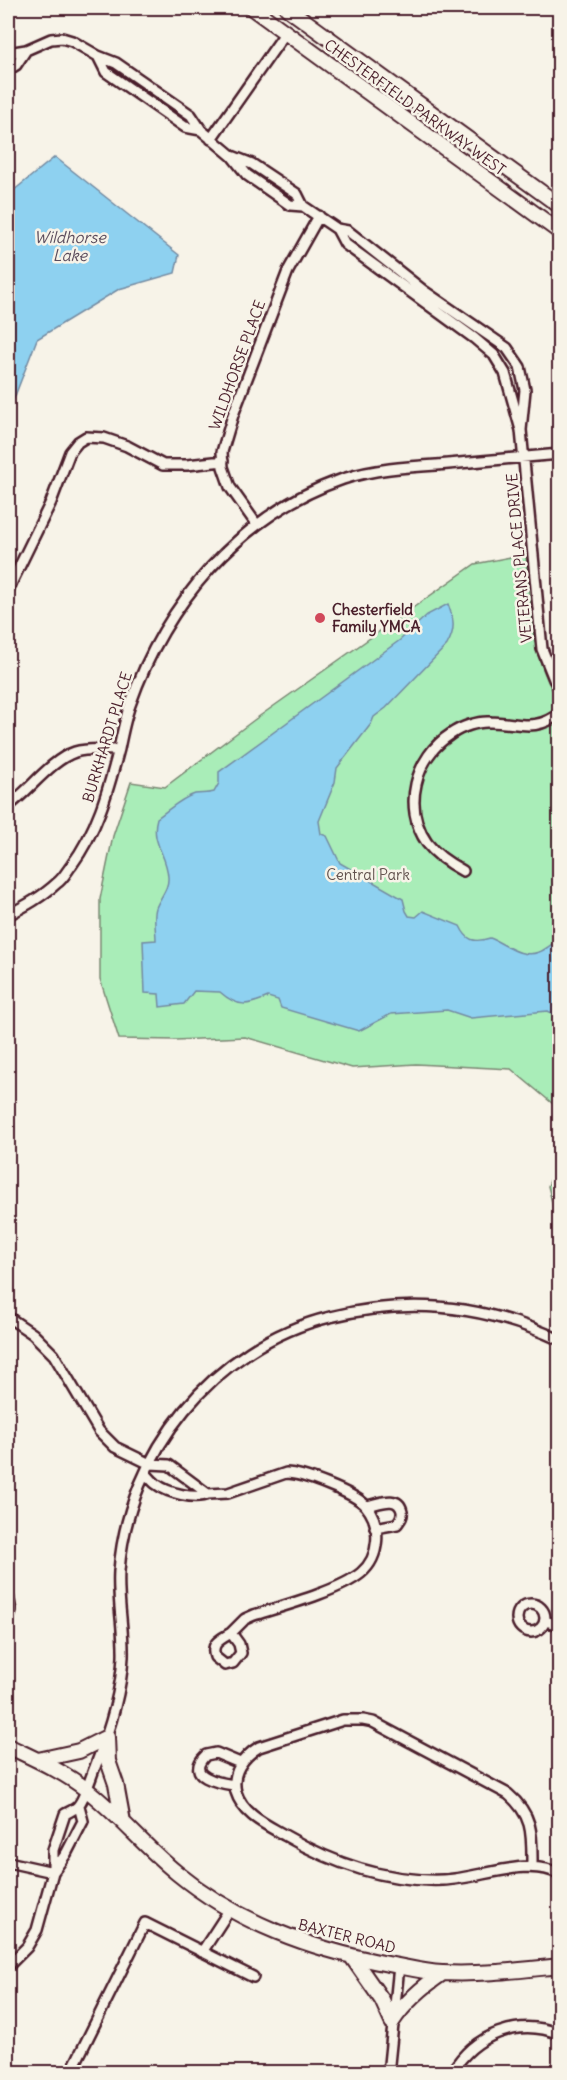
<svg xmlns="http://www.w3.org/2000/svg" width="567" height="2080" font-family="Delius,sans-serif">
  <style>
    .green { fill: #a9edb8; stroke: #7a8672; stroke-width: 1.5 }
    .water { fill: #8ed1f0; stroke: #738aa1; stroke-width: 1.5 }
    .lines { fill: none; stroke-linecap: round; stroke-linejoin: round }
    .street-casing { stroke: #4a1f2b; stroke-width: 14 }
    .secondary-casing { stroke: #4a1f2b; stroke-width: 18 }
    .street { stroke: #f7f3e8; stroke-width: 9 }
    .secondary { stroke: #f7f3e8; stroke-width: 14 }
    .poi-dot { fill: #d1495b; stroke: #f7f3e8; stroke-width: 2 }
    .labels { text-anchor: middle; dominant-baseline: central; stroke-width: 5; stroke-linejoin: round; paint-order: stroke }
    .street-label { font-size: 15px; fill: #4a1f2b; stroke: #f7f3e8 }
    .poi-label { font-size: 15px; font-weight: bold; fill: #4a1f2b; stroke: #f7f3e8; text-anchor: start }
    .park-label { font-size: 15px; fill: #62524e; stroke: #f7f3e8 }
    .water-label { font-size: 16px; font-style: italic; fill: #5b4c5c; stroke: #f7f3e8 }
  </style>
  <rect width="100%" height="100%" fill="#f7f3e8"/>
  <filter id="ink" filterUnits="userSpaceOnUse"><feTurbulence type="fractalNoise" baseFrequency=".0167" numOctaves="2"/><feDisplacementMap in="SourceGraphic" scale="12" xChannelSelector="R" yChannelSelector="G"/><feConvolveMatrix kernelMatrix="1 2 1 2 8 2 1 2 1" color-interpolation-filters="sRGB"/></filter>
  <g filter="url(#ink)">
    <path class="green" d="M 526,554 C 530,604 530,658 559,701 L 559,1109 L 511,1069 L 416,1064 L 352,1068 L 245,1037 L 175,1040 L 119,1039 L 100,979 L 100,899 L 113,836 L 131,782 L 165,787 L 254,720 L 475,564 Z
      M 559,1158 L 559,1230 L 548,1186 Z"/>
    <path class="water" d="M 55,157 L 179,255 L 175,273 L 119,289 L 37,339 L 8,414 L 8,195 Z
      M 448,604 C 454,620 456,629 447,645 L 386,708 L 374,717 L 371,724 L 337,768 L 335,782 L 319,821 L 321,834 L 327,836 L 340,863 L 403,899 L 406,911 L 409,916 L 416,917 L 423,911 L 460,926 C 467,941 474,943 490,938 C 506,944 520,959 539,952 C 546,950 551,943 559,941 L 559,1017 L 548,1011 L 471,1018 L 447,1010 L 391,1014 L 359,1031 L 281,1008 L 278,1000 L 268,997 C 248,1006 238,1008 220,992 L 194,991 L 184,1004 L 160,1007 L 159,994 L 145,993 L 143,941 L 156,940 C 156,931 153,917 156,908 C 160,897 169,889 168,877 C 167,854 150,843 157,818 C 169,810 181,798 195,794 C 201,793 207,794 214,792 L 219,783 L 219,772 L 400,640 L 427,615 Z"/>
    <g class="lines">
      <defs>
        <path id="street" d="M 8,53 L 26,50 L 51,39 L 62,38 L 72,41 L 98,56
          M 8,70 L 16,65 L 26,50
          M 201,130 L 185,127 L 106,72 L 98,56 L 116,63 L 191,115 L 201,130 L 232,156
          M 211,139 L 286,32
          M 303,206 L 297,194 L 252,164 L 232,156 L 247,175 L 290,205 L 303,206 L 337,229
          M 521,430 L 525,390 L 520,367 L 507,348 L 424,291 L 348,231 L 337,229 L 345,244 L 474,338 L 494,355 L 505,373 L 521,430 L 542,649 L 554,679 L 560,688
          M 257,525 L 230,487 L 223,467 L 222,452 L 233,415 L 288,271 L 319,216
          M 8,590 L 51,502 L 70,452 L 78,442 L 86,437 L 104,438 L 127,446 L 163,465 L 187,465 L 223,461
          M 8,806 C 29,791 51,760 75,752 C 88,748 105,750 118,750
          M 463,871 C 450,864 436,855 427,843 C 402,807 415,757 451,734 C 461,727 478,721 490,722 C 518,722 535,733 560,713
          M 8,915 C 25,906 42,897 57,883 C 63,879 67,871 71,866 C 97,831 108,791 119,749 C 122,734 125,719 130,705 C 165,604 240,514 343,479 C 374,469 406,467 437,465 C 478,461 519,458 560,454
          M 8,1317 L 33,1334 L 54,1355 L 99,1431 L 115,1447 L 150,1464 L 169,1465 L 208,1494 C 195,1500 168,1493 156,1484 C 152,1481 149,1477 145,1473
          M 208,1494 L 228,1493 L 286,1473 C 302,1473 355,1493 366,1506 C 382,1525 380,1557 361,1573 C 339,1591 283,1606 254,1615 L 245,1619 L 231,1633
          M 367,1506 C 378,1504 398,1494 402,1511 C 403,1517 400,1520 397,1524 L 375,1528
          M 8,1595 L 11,1611 L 8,1620
          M517 1618a14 14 0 1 1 28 0a14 14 0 1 1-28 0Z
          M 545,1621 L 560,1625
          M 231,1633 L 239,1644 L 241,1653 L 233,1663 L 225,1665 L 215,1657 C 210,1643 221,1639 231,1633 Z
          M 234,1785 C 220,1783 183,1777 206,1755 L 216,1753 L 240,1763
          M 8,1862 L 53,1872
          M 532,1867 C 532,1835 534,1816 508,1794 L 373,1722 L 363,1720 L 343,1720 L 259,1747 C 243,1757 231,1773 236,1792 C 243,1815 267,1825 286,1836 C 334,1864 386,1882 443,1880 C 480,1879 526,1856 560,1874
          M 53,1872 L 66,1854 L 83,1821 L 79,1806
          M 202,1952 L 230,1909
          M 8,1966 L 27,1947 L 37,1930 L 53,1872 L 53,1850 L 65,1814 C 69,1812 73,1810 77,1807 C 84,1801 91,1776 95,1767 C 109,1732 121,1695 123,1657 C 124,1628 117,1600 119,1571 C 128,1453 214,1345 330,1317 C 409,1297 486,1305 560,1340
          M 71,2072 L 145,1923 L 253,1977
          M 386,2072 L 389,2064 L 399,1966
          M 452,2072 C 474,2035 518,2017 560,2034"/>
        <path id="secondary" d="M 252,8 L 560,232
          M 287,8 L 560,206
          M 8,1746 C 35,1759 63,1771 87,1790 C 119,1815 145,1847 177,1873 C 238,1923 311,1949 388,1964 C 405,1967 424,1972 442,1973 C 481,1975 520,1970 560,1966
          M 38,1760 L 79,1751 L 107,1737 L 108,1761 L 116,1784 L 123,1822
          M 352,1957 L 382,2000 L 392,2022
          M 392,2022 C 406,2001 422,1987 443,1973"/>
      </defs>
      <use href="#street" class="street-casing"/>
      <use href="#secondary" class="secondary-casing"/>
      <use href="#street" class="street"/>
      <use href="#secondary" class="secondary"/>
    </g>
  </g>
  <circle class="poi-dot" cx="320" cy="618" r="6"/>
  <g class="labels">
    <g class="street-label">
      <text transform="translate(415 107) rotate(36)">CHESTERFIELD PARKWAY WEST</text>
      <text transform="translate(237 365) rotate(-70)">WILDHORSE PLACE</text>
      <text transform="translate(519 558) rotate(-95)">VETERANS PLACE DRIVE</text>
      <text transform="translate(107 737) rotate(-73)">BURKHARDT PLACE</text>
      <text transform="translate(347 1936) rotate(14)">BAXTER ROAD</text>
    </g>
    <g class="poi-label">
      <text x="332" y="609">Chesterfield<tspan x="332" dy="17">Family YMCA</tspan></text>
    </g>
    <g class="park-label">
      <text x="368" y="874">Central Park</text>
    </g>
    <g class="water-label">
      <text x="70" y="237">Wildhorse<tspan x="70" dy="18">Lake</tspan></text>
    </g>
  </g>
  <rect width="567" height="2080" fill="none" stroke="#f7f3e8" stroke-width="30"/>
  <rect x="15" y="15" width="537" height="2050" fill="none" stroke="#4a1f2b" stroke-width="2" filter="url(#ink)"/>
</svg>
